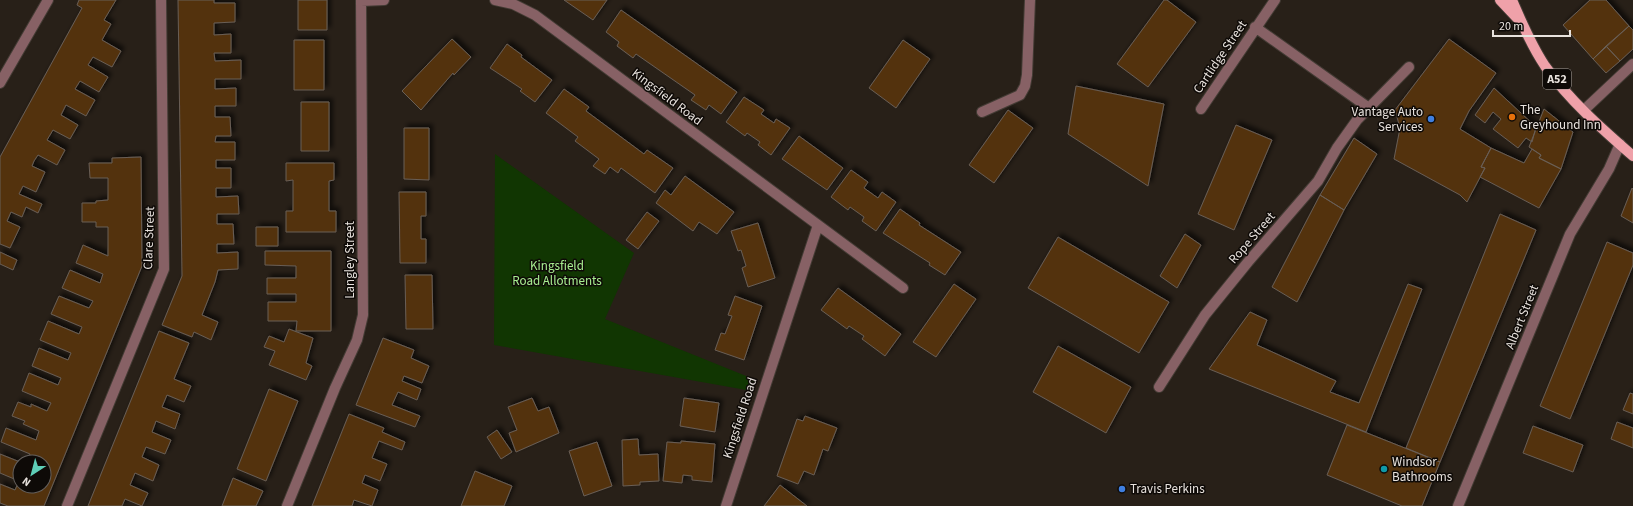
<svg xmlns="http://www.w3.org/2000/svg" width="1633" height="506" font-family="'Source Sans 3',sans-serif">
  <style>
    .green { fill: #113602 }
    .building { fill: #533311; stroke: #695e55; filter: url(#shadow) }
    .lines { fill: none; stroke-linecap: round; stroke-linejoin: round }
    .minor-casing { stroke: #433b34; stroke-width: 12 }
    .major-casing { stroke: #433b34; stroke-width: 12 }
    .minor { stroke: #876165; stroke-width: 10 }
    .major { stroke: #efa1a9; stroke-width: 10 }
    .food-dot { fill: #e8710a; stroke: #0e0a07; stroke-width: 1.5 }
    .shop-dot { fill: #3f7fe0; stroke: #0e0a07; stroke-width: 1.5 }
    .culture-dot { fill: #0f9aa8; stroke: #0e0a07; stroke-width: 1.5 }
    .labels { text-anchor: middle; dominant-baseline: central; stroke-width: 3; stroke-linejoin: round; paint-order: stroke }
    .shield { fill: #0e0a07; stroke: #a7a19d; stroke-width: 1 }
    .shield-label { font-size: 12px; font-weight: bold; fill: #e8e2dd }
    .street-label { font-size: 13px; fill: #e8e2dd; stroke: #0e0a07 }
    .poi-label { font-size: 13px; fill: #e8e2dd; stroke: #0e0a07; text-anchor: start }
    .park-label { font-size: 13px; fill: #a7ed90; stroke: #0e0a07 }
  </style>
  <defs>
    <filter id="shadow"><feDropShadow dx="3.5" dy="-3.5" stdDeviation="2" flood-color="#0009"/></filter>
  </defs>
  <rect width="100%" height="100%" fill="#282018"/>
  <path class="green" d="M 495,154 L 634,253 L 605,319 L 756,380 L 752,391 L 494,345 Z"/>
  <path class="building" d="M 79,0 L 116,0 L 104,20 L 111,24 L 102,40 L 121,51 L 112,67 L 93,57 L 88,65 L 108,77 L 99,92 L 80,81 L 75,89 L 95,100 L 86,116 L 66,105 L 61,115 L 78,125 L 70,139 L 53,130 L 47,140 L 65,150 L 57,165 L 38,155 L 34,161 L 32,166 L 45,172 L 36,192 L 23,186 L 19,194 L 42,204 L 38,213 L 26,207 L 22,217 L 11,212 L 7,221 L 20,227 L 10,248 L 0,244 L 0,157 L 82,8 L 77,5 Z
    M 178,0 L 214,0 L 214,3 L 235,3 L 235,22 L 214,23 L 214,35 L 231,34 L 231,53 L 214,53 L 215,61 L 241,60 L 241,79 L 215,79 L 215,89 L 236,88 L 236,106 L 215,106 L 215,117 L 230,117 L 231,136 L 216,136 L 215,142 L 235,142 L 235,160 L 216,160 L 216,168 L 231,168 L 231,188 L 216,188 L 216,197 L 238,196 L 239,214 L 217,214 L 217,224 L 233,224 L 234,244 L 217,244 L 217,253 L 238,252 L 238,269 L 218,270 L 215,282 L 202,315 L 218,322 L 211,340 L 194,332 L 192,337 L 162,325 L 182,276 Z
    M 298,0 L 327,0 L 327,30 L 298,30 Z
    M 564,0 L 607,0 L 593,20 Z
    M 1164,0 L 1167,0 L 1196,22 L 1148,87 L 1117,64 Z
    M 1590,0 L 1606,0 L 1629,26 L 1593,59 L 1563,25 Z
    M 621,10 L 737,92 L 721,114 L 709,105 L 706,110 L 691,100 L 695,95 L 636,54 L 633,58 L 617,46 L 619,42 L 606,32 Z
    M 1629,26 L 1633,30 L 1633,49 L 1620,61 L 1606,46 Z
    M 452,39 L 471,57 L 454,75 L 453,73 L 421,110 L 402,91 Z
    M 1449,39 L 1496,73 L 1469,111 L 1460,129 L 1491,148 L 1481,167 L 1485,168 L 1467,202 L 1460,195 L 1394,159 L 1400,128 L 1395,110 Z
    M 294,40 L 324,40 L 324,90 L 294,90 Z
    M 903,40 L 930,59 L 896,108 L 869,88 Z
    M 507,44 L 522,55 L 521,57 L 552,80 L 535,102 L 520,91 L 522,89 L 490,68 Z
    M 1606,46 L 1620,61 L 1606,73 L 1593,59 Z
    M 1076,86 L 1164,104 L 1148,186 L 1068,134 Z
    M 1494,88 L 1536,127 L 1532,142 L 1526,138 L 1518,148 L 1493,129 L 1501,119 L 1493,112 L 1485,123 L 1475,115 Z
    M 564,89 L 589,107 L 586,111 L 644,154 L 647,150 L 673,168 L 655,193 L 621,168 L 618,173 L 610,167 L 605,174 L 593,166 L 599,159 L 575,141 L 578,137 L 546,113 Z
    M 744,97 L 764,110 L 761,114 L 774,123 L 776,119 L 790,128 L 771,155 L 758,145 L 760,142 L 747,133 L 745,136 L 726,122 Z
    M 301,102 L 329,102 L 329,151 L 301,151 Z
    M 1544,109 L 1573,132 L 1561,169 L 1539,158 L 1541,155 L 1529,147 Z
    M 1008,110 L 1033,128 L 994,183 L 969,165 Z
    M 1236,125 L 1272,140 L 1234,230 L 1198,214 Z
    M 404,128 L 429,128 L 429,180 L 404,179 Z
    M 799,136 L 843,168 L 827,190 L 782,159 Z
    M 1354,138 L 1377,154 L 1344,210 L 1320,195 Z
    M 1491,148 L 1524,163 L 1532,149 L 1541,155 L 1539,158 L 1561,169 L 1539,208 L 1480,177 L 1485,168 L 1481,167 Z
    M 141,157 L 142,266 L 44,506 L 8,506 L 0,503 L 0,484 L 15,490 L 19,481 L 0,473 L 0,454 L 20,462 L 20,486 L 44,486 L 44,462 L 27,462 L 30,454 L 1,442 L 6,428 L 36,440 L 39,431 L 23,424 L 25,421 L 12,416 L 18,402 L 31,407 L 31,404 L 47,411 L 51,403 L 22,391 L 29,373 L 58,385 L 61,378 L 32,366 L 39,348 L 68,360 L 71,353 L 40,340 L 48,321 L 79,334 L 82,327 L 51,314 L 59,296 L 89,308 L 93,301 L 62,288 L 70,270 L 100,283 L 103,274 L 76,263 L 83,245 L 108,256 L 108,227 L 96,227 L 96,222 L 82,222 L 82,203 L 96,203 L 96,201 L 108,200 L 108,178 L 90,178 L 89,163 L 112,163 L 112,158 Z
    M 286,163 L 334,163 L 334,180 L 329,181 L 329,211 L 336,211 L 336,232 L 286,232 L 286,211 L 293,211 L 293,180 L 286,181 Z
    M 851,170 L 868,182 L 864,188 L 878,198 L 882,192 L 896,202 L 876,231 L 862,221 L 864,217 L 850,207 L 848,210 L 831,197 Z
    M 685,176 L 734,212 L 717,234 L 699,222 L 693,231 L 656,203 L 665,190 L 671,195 Z
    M 1632,188 L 1633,189 L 1633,223 L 1621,216 Z
    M 399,192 L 426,192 L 426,216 L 421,216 L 421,239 L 426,239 L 426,263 L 400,263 Z
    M 1320,195 L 1344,210 L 1297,302 L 1272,287 Z
    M 900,209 L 920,223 L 919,225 L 961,252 L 945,275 L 929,265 L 930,263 L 883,233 Z
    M 647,212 L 659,221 L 638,249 L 626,240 Z
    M 1500,214 L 1536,230 L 1440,462 L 1406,448 Z
    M 758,223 L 775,278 L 748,287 L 742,268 L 746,266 L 741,250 L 738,251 L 731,231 Z
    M 256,227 L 278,227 L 278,246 L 256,246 Z
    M 1185,234 L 1201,245 L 1177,288 L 1160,276 Z
    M 1058,237 L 1169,302 L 1139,353 L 1028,288 Z
    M 1607,242 L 1633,253 L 1633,265 L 1570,419 L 1540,406 Z
    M 265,251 L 331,251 L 331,331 L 296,331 L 297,321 L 268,321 L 268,302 L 296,302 L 296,294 L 267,294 L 267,278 L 296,278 L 296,266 L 265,265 Z
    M 0,252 L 17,260 L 13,270 L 0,264 Z
    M 405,275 L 432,275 L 433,329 L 406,329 Z
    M 954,284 L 976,299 L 936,357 L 913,342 Z
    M 1408,284 L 1422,289 L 1366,432 L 1209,369 L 1250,312 L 1267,320 L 1257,345 L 1336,381 L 1330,392 L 1359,403 Z
    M 838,288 L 901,334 L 885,356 L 862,339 L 864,336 L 849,326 L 847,329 L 821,310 Z
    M 735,296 L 762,306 L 744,360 L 715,350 L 721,333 L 725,334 L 732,316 L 728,315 Z
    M 289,329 L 313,338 L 306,363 L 312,366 L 306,380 L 269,365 L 275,351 L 264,347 L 269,336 L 284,342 Z
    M 159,331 L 189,343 L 174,379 L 191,386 L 184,402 L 167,395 L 162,407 L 180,414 L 175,429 L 156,421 L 152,432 L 171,440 L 165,454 L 146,447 L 142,457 L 159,465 L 153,481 L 135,473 L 130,485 L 148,493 L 142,506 L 125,499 L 122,506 L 88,506 Z
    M 383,338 L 414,350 L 411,358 L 429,366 L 422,383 L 404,376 L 402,381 L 421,389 L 417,400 L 398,392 L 392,405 L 420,416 L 415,427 L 356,405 Z
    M 1058,346 L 1131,387 L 1106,433 L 1033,392 Z
    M 269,389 L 298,401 L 266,481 L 237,469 Z
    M 1630,393 L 1633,394 L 1633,414 L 1623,410 Z
    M 532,398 L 538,411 L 549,407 L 559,433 L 516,452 L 509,433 L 517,430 L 508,407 Z
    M 684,398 L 719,403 L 715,432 L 680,426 Z
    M 349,414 L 384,428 L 382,432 L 405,442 L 402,450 L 379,441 L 372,458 L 387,464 L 380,481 L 365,475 L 362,483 L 378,490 L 372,506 L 354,500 L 352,506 L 312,506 Z
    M 805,416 L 837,428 L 828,451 L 823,449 L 814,475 L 804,471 L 798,484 L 777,476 L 797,419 L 803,421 Z
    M 1617,422 L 1633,428 L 1633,448 L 1611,439 Z
    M 1347,425 L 1440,462 L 1422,506 L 1402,506 L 1327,475 Z
    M 1533,426 L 1583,445 L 1573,472 L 1523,453 Z
    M 497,430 L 512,452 L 501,459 L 487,437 Z
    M 638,439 L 639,455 L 658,454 L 659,481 L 640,482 L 640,485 L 623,486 L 622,440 Z
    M 681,441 L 715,444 L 712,482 L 692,480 L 692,476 L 683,475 L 682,483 L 663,481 L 667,442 L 681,443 Z
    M 597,442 L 612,486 L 584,496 L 569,451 Z
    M 475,471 L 512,486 L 504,506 L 461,506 Z
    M 233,478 L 263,491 L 256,506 L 222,506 Z
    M 780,485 L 807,506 L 764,506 Z"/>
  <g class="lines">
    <defs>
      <path id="minor" d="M 495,0 L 513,4 L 535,15 L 903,288
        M 361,1 L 384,0
        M 1255,27 L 1369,108
        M 0,83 L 48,0
        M 1201,109 L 1275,0
        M 1584,110 L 1633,64
        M 982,112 L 1020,95 L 1025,86 L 1027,75 L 1030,0
        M 1159,387 L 1205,315 L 1248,262 L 1318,181 L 1337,148 L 1357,120 L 1409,67
        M 67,506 L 164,269 L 161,0
        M 287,506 L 335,388 L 357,340 L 363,315 L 361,0
        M 726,506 L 818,225
        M 1458,506 L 1570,234 L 1609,169 L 1620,144"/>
      <path id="major" d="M 1500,0 L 1517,18
        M 1512,0 C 1522,23 1531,45 1545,66 C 1569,100 1602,129 1633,156"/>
    </defs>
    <use href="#minor" class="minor-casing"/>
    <use href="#major" class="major-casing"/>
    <use href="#minor" class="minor"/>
    <use href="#major" class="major"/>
  </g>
  <circle class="food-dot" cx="1512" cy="117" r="4"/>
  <g class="shop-dot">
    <circle cx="1431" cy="119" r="4"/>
    <circle cx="1122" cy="489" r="4"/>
  </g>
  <circle class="culture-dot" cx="1384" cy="469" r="4"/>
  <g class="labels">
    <rect class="shield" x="1543" y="69" width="28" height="20" rx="3"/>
    <g class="shield-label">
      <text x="1557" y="79">A52</text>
    </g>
    <g class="street-label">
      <text transform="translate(1220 57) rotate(-56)">Cartlidge Street</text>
      <text transform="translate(667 97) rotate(37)">Kingsfield Road</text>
      <text transform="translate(149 238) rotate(-88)">Clare Street</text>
      <text transform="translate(1252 238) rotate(-49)">Rope Street</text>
      <text transform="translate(350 260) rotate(-90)">Langley Street</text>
      <text transform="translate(1522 317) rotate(-68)">Albert Street</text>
      <text transform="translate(740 418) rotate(-72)">Kingsfield Road</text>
    </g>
    <g class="poi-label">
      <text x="1520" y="110">The<tspan x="1520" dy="15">Greyhound Inn</tspan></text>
      <text x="1423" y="112" text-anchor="end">Vantage Auto<tspan x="1423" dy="15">Services</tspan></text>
      <text x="1392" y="462">Windsor<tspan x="1392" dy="15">Bathrooms</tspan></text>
      <text x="1130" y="489">Travis Perkins</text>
    </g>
    <g class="park-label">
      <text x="557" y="266">Kingsfield<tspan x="557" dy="15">Road Allotments</tspan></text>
    </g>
  </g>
  <g transform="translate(32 474) rotate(216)"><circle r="19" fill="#0e0a07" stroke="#65605d"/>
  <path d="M0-3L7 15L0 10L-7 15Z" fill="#5eceb7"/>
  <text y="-6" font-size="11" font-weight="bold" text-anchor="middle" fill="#e8e2dd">N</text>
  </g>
  <path d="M1493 30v6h77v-6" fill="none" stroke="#e8e2dd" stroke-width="2"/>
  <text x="1499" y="30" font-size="12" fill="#e8e2dd" stroke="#0e0a07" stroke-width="3" paint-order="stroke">20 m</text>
</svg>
